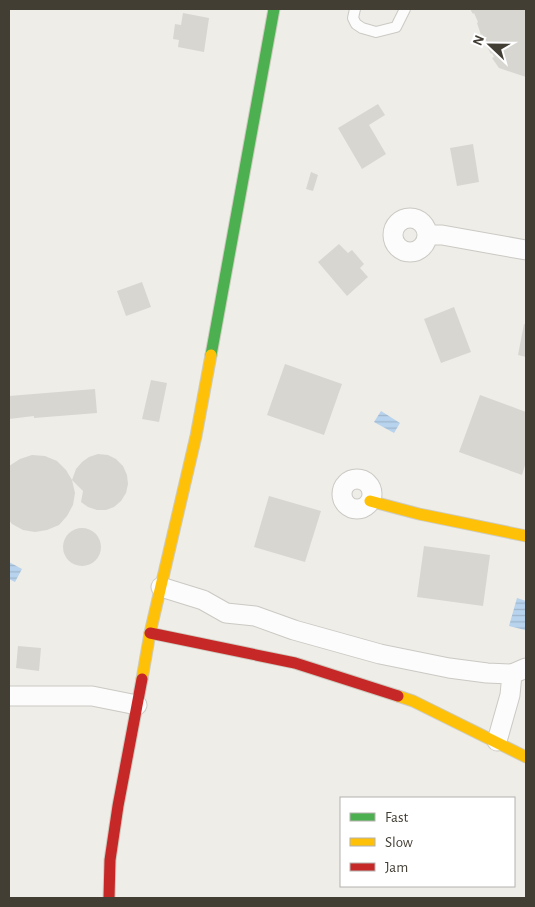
<svg xmlns="http://www.w3.org/2000/svg" width="535" height="907" font-family="'Alegreya Sans',sans-serif">
  <style>
    .water { fill: url(#water-rules) }
    .building { fill: #d8d6d0 }
    .lines { fill: none; stroke-linecap: round; stroke-linejoin: round }
    .lane-casing { stroke: #cbc9c3; stroke-width: 12 }
    .street-casing { stroke: #cbc9c3; stroke-width: 21 }
    .fast-casing { stroke: #cecbbf; stroke-width: 13 }
    .slow-casing { stroke: #cecbbf; stroke-width: 13 }
    .jam-casing { stroke: #cecbbf; stroke-width: 13 }
    .lane { stroke: #fcfcfc; stroke-width: 10 }
    .street { stroke: #fcfcfc; stroke-width: 19 }
    .fast { stroke: #4caf50; stroke-width: 11 }
    .slow { stroke: #ffc107; stroke-width: 11 }
    .jam { stroke: #c62828; stroke-width: 11 }
  </style>
  <defs>
    <pattern id="water-rules" width="6" height="5" patternUnits="userSpaceOnUse" patternTransform="scale(1.25)"><rect width="6" height="5" fill="#b7d3ed"/><path d="M0 2.5h6" fill="none" stroke="#9fb6cc"/></pattern>
  </defs>
  <rect width="100%" height="100%" fill="#eeede8"/>
  <path class="water" d="M 381,411 L 400,423 L 394,433 L 374,422 Z
    M 9,562 L 22,569 L 15,582 L 9,579 Z
    M 517,598 L 526,601 L 525,630 L 509,626 Z"/>
  <path class="building" d="M 470,9 L 526,9 L 526,77 L 499,68 L 492,58 L 494,57 L 492,53 L 491,54 L 485,43 L 487,42 L 482,34 L 481,35 L 477,23 L 478,22 L 474,13 L 473,14 Z
    M 183,13 L 209,18 L 204,52 L 178,47 L 179,40 L 173,39 L 175,24 L 181,25 Z
    M 378,104 L 385,115 L 369,125 L 386,154 L 362,169 L 338,128 Z
    M 473,144 L 479,182 L 457,186 L 450,148 Z
    M 311,172 L 318,175 L 313,191 L 306,189 Z
    M 339,244 L 348,253 L 352,250 L 364,264 L 360,268 L 368,277 L 347,296 L 318,262 Z
    M 142,282 L 151,307 L 126,316 L 117,291 Z
    M 454,307 L 471,352 L 441,363 L 424,319 Z
    M 524,324 L 526,325 L 526,357 L 518,355 Z
    M 285,364 L 342,384 L 324,435 L 267,415 Z
    M 151,380 L 167,383 L 159,422 L 142,419 Z
    M 95,389 L 97,413 L 34,418 L 34,416 L 9,419 L 9,396 Z
    M 480,395 L 526,412 L 526,462 L 522,475 L 459,452 Z
    M 98,454 L 108,455 L 116,459 L 123,466 L 127,475 L 128,484 L 126,493 L 121,501 L 114,507 L 106,510 L 97,510 L 88,507 L 81,502 L 83,491 L 72,480 L 75,493 L 73,505 L 67,516 L 59,525 L 47,530 L 35,532 L 23,530 L 12,524 L 9,520 L 9,466 L 20,459 L 32,455 L 45,456 L 57,461 L 66,470 L 72,480 L 76,469 L 82,462 L 89,457 Z
    M 269,496 L 321,511 L 305,562 L 254,547 Z
    M63 547a19 19 0 1 1 38 0a19 19 0 1 1-38 0Z
    M 424,546 L 490,555 L 483,606 L 417,597 Z
    M 18,646 L 41,648 L 39,671 L 16,668 Z"/>
  <g class="lines">
    <defs>
      <path id="lane" d="M 355,9 L 353,18 L 356,24 L 362,28 L 376,32 L 396,27 L 405,9"/>
      <path id="street" d="M393 235a17 17 0 1 1 34 0a17 17 0 1 1-34 0Z
        M 427,235 L 442,235 L 526,250
        M342 494a15 15 0 1 1 30 0a15 15 0 1 1-30 0Z
        M 161,587 L 203,600 L 226,613 L 255,616 L 294,630 L 380,654 L 449,668 L 487,673 L 512,674 L 526,668
        M 9,696 L 92,696 L 137,705
        M 497,741 L 510,695 L 512,674"/>
      <path id="fast" d="M 211,355 L 274,9"/>
      <path id="slow" d="M 370,501 L 419,514 L 526,536
        M 142,679 L 150,633 L 196,436 L 211,355
        M 398,696 L 413,701 L 526,757"/>
      <path id="jam" d="M 150,633 L 295,663 L 398,696
        M 109,898 L 110,860 L 118,806 L 142,679"/>
    </defs>
    <use href="#lane" class="lane-casing"/>
    <use href="#street" class="street-casing"/>
    <use href="#fast" class="fast-casing"/>
    <use href="#slow" class="slow-casing"/>
    <use href="#jam" class="jam-casing"/>
    <use href="#lane" class="lane"/>
    <use href="#street" class="street"/>
    <use href="#fast" class="fast"/>
    <use href="#slow" class="slow"/>
    <use href="#jam" class="jam"/>
  </g>
  <rect width="535" height="907" fill="none" stroke="#433e34" stroke-width="20"/>
  <rect x="340" y="797" width="175" height="90" fill="#ffffff" stroke="#b4b2ae"/>
  <rect x="350" y="813" width="25" height="8" fill="#4caf50" stroke="#b4b2ae"/>
  <text x="385" y="822" font-size="15" fill="#433e34">Fast</text>
  <rect x="350" y="838" width="25" height="8" fill="#ffc107" stroke="#b4b2ae"/>
  <text x="385" y="847" font-size="15" fill="#433e34">Slow</text>
  <rect x="350" y="863" width="25" height="8" fill="#c62828" stroke="#b4b2ae"/>
  <text x="385" y="872" font-size="15" fill="#433e34">Jam</text>
  <g transform="translate(490 45) rotate(292)" stroke="#ffffff" stroke-width="4" paint-order="stroke">
  <path d="M0-4L9 19L0 12L-9 19Z" fill="#433e34"/>
  <text y="-8" font-size="14" font-weight="bold" text-anchor="middle" fill="#433e34">N</text>
  </g>
</svg>
